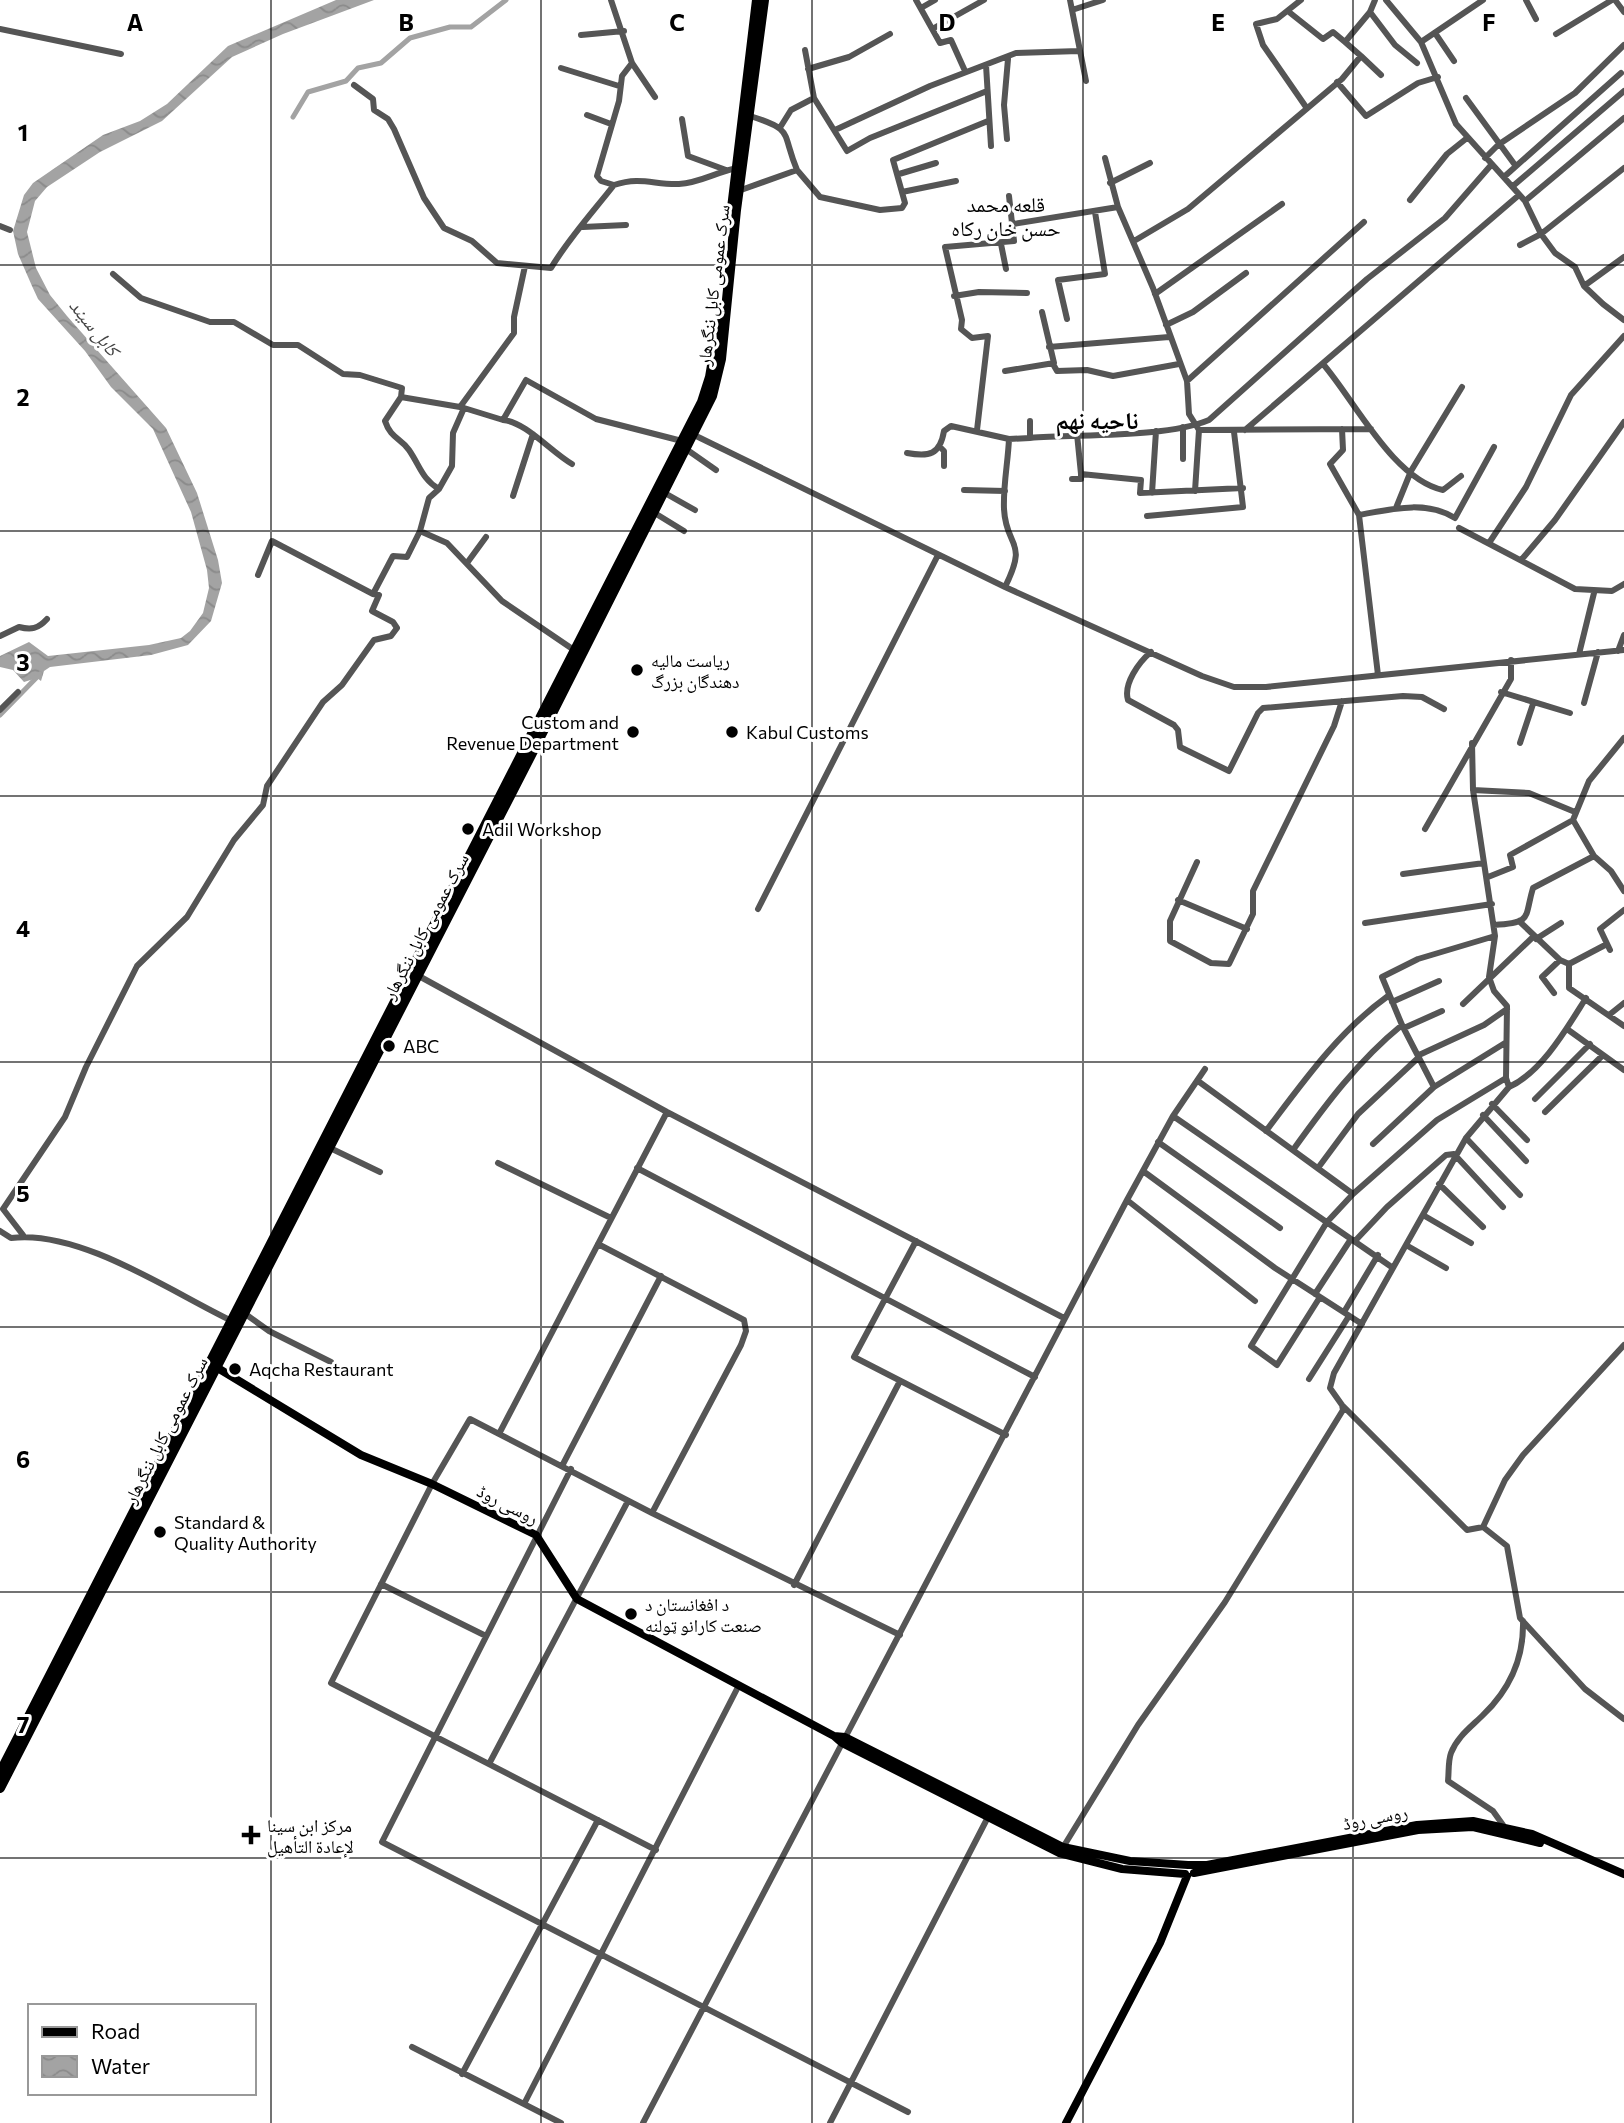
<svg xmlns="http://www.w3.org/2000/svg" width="1624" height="2123" font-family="Commissioner,'Noto Naskh Arabic',sans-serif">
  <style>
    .water { fill: url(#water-waves) }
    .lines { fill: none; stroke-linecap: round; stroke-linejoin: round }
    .canal { stroke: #a3a3a3; stroke-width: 5 }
    .minor { stroke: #555; stroke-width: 6 }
    .major { stroke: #000; stroke-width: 8 }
    .highway { stroke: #000; stroke-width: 10 }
    .grid { fill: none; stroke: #000; stroke-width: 2; stroke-opacity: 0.55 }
    .poi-dot { fill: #000; stroke: #fff; stroke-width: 2.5 }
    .labels { text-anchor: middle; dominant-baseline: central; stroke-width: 6; stroke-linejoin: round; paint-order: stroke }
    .street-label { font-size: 18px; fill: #000; stroke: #fff }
    .poi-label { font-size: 18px; fill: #000; stroke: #fff; text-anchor: start }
    .water-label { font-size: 19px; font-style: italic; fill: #444; stroke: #fff }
    .quarter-label { font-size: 21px; fill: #000; stroke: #fff }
    .district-label { font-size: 24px; font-weight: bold; fill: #000; stroke: #fff }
    .grid-label { font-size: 23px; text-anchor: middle; font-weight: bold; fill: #000; stroke: #fff; stroke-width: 6; stroke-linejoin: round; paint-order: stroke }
  </style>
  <defs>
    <pattern id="water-waves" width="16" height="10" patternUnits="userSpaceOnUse" patternTransform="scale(1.75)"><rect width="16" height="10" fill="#a3a3a3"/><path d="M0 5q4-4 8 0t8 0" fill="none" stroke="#8b8b8b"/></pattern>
  </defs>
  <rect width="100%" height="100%" fill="#fff"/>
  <path class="water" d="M 336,0 L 374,0 L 283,34 L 232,57 L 162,121 L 100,152 L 47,187 L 35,201 L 27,232 L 36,268 L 50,295 L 67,316 L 166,428 L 197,493 L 218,560 L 222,583 L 211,621 L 188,645 L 151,655 L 50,667 L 44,671 L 41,681 L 37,678 L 24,682 L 13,670 L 0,667 L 0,656 L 29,642 L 48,656 L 149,645 L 181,638 L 190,631 L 203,613 L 209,588 L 207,570 L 191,512 L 153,429 L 111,387 L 85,351 L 38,299 L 32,286 L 18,254 L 13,231 L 24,195 L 33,183 L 103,135 L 140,121 L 167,104 L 228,46 Z"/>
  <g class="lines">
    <path class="canal" d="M 293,117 L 308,92 L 346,81 L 358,68 L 381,63 L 410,38 L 450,27 L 471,27 L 506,0
      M 0,715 L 40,674"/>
    <path class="minor" d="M 611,0 L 632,63 L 655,97
      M 916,0 L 940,43 L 951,40 L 965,71
      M 1070,0 L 1086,81
      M 1301,0 L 1277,19 L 1256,24 L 1263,45 L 1306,107
      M 1386,0 L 1421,42 L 1456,124 L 1525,201 L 1541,234 L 1555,253 L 1575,267 L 1584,286 L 1603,304 L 1624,320
      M 1526,0 L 1536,19
      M 1615,0 L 1624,12
      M 921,8 L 935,0
      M 1072,10 L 1103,0
      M 1289,12 L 1323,39 L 1333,32 L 1345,42
      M 1370,12 L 1395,45 L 1417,63
      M 934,28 L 984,0
      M 0,29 L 121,54
      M 1435,33 L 1454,61
      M 1556,34 L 1612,0
      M 581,35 L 624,31
      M 1421,42 L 1483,0
      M 805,50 L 814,98 L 847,151 L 870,138 L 987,91
      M 1361,56 L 1381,75
      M 986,65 L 991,146
      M 561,68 L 619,86
      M 808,69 L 849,57 L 890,34
      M 1337,82 L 1366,116 L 1418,83 L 1438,77
      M 354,85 L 373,99 L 374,110 L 388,119 L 394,129 L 424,198 L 444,228 L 472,241 L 497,263 L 551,268 C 569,238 592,213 614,185 C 641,176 654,185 679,184 C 700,183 716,172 737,168
      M 1466,98 L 1515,165
      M 587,115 L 611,124
      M 750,116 C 795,130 781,132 797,170
      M 682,119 L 688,156 L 726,170
      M 781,126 L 791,110 L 814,98
      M 835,130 L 930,86 L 1016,53 L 1079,51
      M 1007,139 L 1004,105 L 1008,59
      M 1105,158 L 1118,207 L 1153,288 L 1187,381 L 1189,414 L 1199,430 L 1371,429
      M 1485,158 L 1498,145 L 1575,93 L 1624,45
      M 899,174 L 936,163
      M 1505,176 L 1621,73
      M 1110,183 L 1150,163
      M 614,185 L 601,181 L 597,176 L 619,101 L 622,76 L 632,63
      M 1513,186 L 1624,91
      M 741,190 L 797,170 L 820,197 L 880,210 L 902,208 L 905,203 L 893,160 L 988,121
      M 902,192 L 956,181
      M 1410,200 L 1447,154 L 1467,138
      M 1525,201 L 1624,118
      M 1013,224 L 1118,207
      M 0,226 L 10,230
      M 583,227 L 626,225
      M 1134,241 L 1188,209 L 1342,79 L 1361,56 L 1345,42 L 1370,12 L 1375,0
      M 1001,244 L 1006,269
      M 1520,245 L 1541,234 L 1624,168
      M 113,274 L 141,298 L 210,322 L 234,322 L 273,345 L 298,345 L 343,374 L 360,375 L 402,388 L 401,397 L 460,407
      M 1584,286 L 1624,257
      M 1155,294 L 1282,204
      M 954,296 L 979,292 L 1027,293
      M 1067,319 L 1058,280 L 1105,274 L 1095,212
      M 1166,325 L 1193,312 L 1246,273
      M 1049,347 L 1169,337
      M 1053,364 L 1057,371 L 1087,370 L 1113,376 L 1179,364
      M 1323,364 C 1355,401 1393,479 1443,490 L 1461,476
      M 1005,371 L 1054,363 L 1042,312
      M 1187,381 L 1364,222
      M 401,397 L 385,421 C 391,439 400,437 409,450 C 420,466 422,479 439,489
      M 464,408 L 503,420 L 526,380 L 596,419 L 682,441
      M 503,420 C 526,422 551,452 572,464
      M 1030,421 L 1030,438
      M 1183,427 L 1183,459
      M 1342,429 L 1343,450 L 1330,464 L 1359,515 L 1378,675
      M 977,430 L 988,336 L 972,338 L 961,329 L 962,320 L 945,247 L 1014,241 L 1009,196
      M 1245,430 L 1519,195
      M 692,434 L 1005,587 L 1202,676 L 1234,687 L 1266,687 L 1624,650
      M 1077,434 L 1081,474
      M 940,447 L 944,451 L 944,466
      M 686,449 L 716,470
      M 907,453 C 929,457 940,455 944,431 L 951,426 L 1009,439 L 1030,438 C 1080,434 1166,438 1209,420 L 1367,279 L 1445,218 L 1492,164
      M 1072,479 L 1081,479 L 1081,474 L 1141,480 L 1140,493 L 1243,488
      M 964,490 L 1005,491
      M 1195,491 L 1199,430
      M 663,492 L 695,510
      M 1152,493 L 1156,431
      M 513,496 L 533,434
      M 1396,508 L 1411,471 L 1462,387
      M 653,512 L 684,531
      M 1359,515 C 1391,509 1426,500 1455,518 L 1494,447
      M 1147,516 L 1243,507 L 1234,432
      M 1459,528 L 1575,589 L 1612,591 L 1624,584
      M 420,531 L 447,543 L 502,601 L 574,650
      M 1489,543 L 1526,487 L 1571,395 L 1624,336
      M 1522,559 L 1555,520 L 1624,422
      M 467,563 L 486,537
      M 258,575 L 272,541 L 373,594
      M 1005,587 C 1029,539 1006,549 1004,509 C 1003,486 1008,462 1009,439
      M 0,636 L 19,627 C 31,630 38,629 47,619
      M 1618,651 L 1624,635
      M 1151,652 C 1139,662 1123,684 1128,700 L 1174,725 L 1178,730 L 1180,747 L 1229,771 L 1258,713 L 1263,708 L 1403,696 L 1422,697 L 1444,709
      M 1579,654 L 1594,593
      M 1501,692 L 1570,713
      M 1584,703 L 1598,652
      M 0,710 L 18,692
      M 1624,738 L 1589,781 L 1573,820 L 1594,856 L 1611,871 L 1624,891
      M 1472,743 L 1473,790 L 1495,936 L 1489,977 L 1494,991 L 1507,1006 L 1506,1078 L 1509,1087 L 1466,1138 L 1334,1373 L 1330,1388 L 1342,1405 L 1467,1530 L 1483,1527 L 1505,1480 L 1523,1455 L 1624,1345
      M 1520,743 L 1533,704
      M 1473,790 L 1529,793 L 1575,812
      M 1425,829 L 1511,679 L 1511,660
      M 1197,862 L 1170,921 L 1170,941 L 1211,963 L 1229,964 L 1253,914 L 1253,891 L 1334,726 L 1342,701
      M 1403,874 L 1484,863
      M 1488,877 L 1513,867 L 1510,855 L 1573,820
      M 1178,900 L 1247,929
      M 758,909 L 938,555
      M 1519,921 L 1560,960 L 1569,964 L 1569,988 L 1624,1026
      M 1365,923 L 1492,904
      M 1494,925 C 1533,923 1524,918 1533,888 L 1594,856
      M 1536,939 L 1561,923
      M 1610,950 L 1600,929 L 1624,910
      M 1569,964 L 1607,944
      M 417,975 L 667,1112 L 1064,1318
      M 1554,993 L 1542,977 L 1560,960
      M 1392,1002 L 1439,981
      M 1463,1004 L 1533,937
      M 1609,1015 L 1624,1003
      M 1404,1028 L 1442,1011
      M 1567,1029 L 1624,1070
      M 1419,1055 L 1484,1025 L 1507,1009
      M 1198,1081 L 1353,1194
      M 1434,1087 L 1402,1025 L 1382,977 L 1418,959 L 1495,936
      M 1509,1087 C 1542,1072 1567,1028 1586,998
      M 1535,1099 L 1590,1044
      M 1492,1104 L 1527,1140
      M 1545,1112 L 1603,1055
      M 1483,1115 L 1526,1161
      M 1173,1116 L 1393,1268
      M 1266,1131 C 1303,1082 1338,1032 1388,996
      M 1466,1138 L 1520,1195
      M 1158,1142 L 1280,1228
      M 1373,1144 L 1434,1087 L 1505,1043
      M 328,1147 L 380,1172
      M 1293,1150 C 1326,1104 1358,1061 1402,1025
      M 498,1163 L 611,1218
      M 637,1168 L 1035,1377
      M 1318,1168 L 1358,1114 L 1418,1058
      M 1143,1171 L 1275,1268 L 1362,1324
      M 1439,1184 L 1483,1227
      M 1127,1200 L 1255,1301
      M 1423,1215 L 1471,1243
      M 0,1231 L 11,1238 C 79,1229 170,1291 230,1320
      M 23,1235 L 3,1209 L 65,1117 L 86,1067 L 137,966 L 187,917 L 234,840 L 263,805 L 267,786 L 323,702 L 342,685 L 374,640 L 391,636 L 397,628 L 393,622 L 372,611 L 379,595 L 373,594 L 393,556 L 407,557 L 420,531 L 429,498 L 439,489 L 452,466 L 453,433 L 464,408 L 460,407 L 514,333 L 514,317 L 525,266
      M 916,1241 L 854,1357 L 1006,1435
      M 1355,1241 L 1387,1207 L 1446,1155 L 1454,1154 L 1503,1207
      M 598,1244 L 744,1320 L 746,1331 L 741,1345 L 652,1513
      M 1406,1245 L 1446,1268
      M 1315,1294 L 1351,1239
      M 1320,1297 L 1277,1365 L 1251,1346 L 1327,1222 L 1353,1194 L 1437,1120 L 1506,1078
      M 1344,1312 L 1378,1255
      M 244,1313 L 269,1331 L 331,1362
      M 1309,1379 L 1349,1316
      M 500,1432 L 667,1112
      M 562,1466 L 661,1276
      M 571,1469 L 382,1842 L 908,2112
      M 1483,1527 L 1507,1546 L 1520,1618 L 1585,1689 L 1624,1719
      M 381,1584 L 486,1636
      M 794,1585 L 900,1381
      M 489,1764 L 628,1501
      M 1503,1825 L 1493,1811 L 1448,1781 C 1449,1772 1448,1761 1451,1753 C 1457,1737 1471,1727 1483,1715 C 1509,1690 1524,1658 1523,1621
      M 1062,1849 L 1138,1725 L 1225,1602 L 1343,1410 L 1342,1405
      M 656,1850 L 331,1683 L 432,1484 L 470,1419 L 652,1513 L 900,1635
      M 412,2047 L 561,2123
      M 462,2074 L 598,1820
      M 524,2104 L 739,1685
      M 643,2123 L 1127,1200 L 1173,1116 L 1205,1069
      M 830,2123 L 987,1819"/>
    <path class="major" d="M 216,1367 L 361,1455 L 432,1484 L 536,1535 L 577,1599 L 834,1736 L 842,1743 L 1059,1853 L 1122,1869 L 1185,1874
      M 834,1736 L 845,1737 L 1063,1847 L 1130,1861 L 1188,1865
      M 1190,1865 L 1207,1865 L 1417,1825 L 1473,1821 L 1532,1834 L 1624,1874
      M 1194,1873 L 1418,1830 L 1473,1827 L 1540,1843
      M 1066,2123 L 1160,1943 L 1187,1876"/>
    <path class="highway" d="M 732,208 L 757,0
      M 0,1773 L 702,402 L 710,377 L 719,324
      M 0,1788 L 531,755 L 712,396 L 721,359 L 736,210 L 764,0"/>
  </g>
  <path class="grid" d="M 271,0 L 271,2123M 541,0 L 541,2123M 812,0 L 812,2123M 1083,0 L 1083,2123M 1353,0 L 1353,2123M 0,265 L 1624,265M 0,531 L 1624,531M 0,796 L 1624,796M 0,1062 L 1624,1062M 0,1327 L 1624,1327M 0,1592 L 1624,1592M 0,1858 L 1624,1858"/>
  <g class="poi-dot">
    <circle cx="637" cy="670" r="7"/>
    <circle cx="633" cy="732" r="7"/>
    <circle cx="732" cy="732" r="7"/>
    <circle cx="468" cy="829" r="7"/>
    <circle cx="389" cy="1046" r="7"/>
    <circle cx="235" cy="1369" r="7"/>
    <circle cx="160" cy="1532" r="7"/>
    <circle cx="631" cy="1614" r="7"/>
    <path d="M247.5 1824.5h7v7h7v7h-7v7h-7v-7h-7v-7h7z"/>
  </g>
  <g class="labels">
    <g class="street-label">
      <text transform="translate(713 285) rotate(-83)">سرک عمومی کابل ننگرهار</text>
      <text transform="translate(425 926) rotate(-62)">سرک عمومی کابل ننگرهار</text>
      <text transform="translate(165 1430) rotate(-63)">سرک عمومی کابل ننگرهار</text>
      <text transform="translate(508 1504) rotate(27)">روسی روڈ</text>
      <text transform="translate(1375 1817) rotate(-11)">روسی روڈ</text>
    </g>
    <g class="poi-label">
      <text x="651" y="660">ریاست مالیه<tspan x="651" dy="21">دهندگان بزرگ</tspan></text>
      <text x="619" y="722" text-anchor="end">Custom and<tspan x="619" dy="21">Revenue Department</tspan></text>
      <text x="746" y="732">Kabul Customs</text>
      <text x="482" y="829">Adil Workshop</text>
      <text x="403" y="1046">ABC</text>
      <text x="249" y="1369">Aqcha Restaurant</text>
      <text x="174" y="1522">Standard &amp;<tspan x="174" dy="21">Quality Authority</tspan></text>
      <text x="645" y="1604">د افغانستان د<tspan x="645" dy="21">صنعت کارانو ټولنه</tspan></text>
      <text x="267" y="1825">مركز ابن سينا<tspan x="267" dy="21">لإعادة التأهيل</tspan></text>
    </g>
    <g class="water-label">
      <text transform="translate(95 327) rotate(51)">کابل سيند</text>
    </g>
    <g class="quarter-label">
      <text x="1006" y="203">قلعه محمد<tspan x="1006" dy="24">حسن خان رکاه</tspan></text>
    </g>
    <g class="district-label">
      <text x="1097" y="419">ناحیه نهم</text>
    </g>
  </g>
  <g class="grid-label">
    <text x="135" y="31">A</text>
    <text x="406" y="31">B</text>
    <text x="677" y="31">C</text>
    <text x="947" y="31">D</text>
    <text x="1218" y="31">E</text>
    <text x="1489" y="31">F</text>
    <text x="23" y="141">1</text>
    <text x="23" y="406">2</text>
    <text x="23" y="671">3</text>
    <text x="23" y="937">4</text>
    <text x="23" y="1202">5</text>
    <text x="23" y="1468">6</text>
    <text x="23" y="1733">7</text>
  </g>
  <rect x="28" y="2004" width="228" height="91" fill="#ffffff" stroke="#999999" stroke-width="2"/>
  <rect x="42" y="2027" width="35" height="10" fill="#000000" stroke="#999999" stroke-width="2"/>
  <text x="91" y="2039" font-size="21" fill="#000000">Road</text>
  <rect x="42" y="2056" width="35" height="21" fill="url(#water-waves)" stroke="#999999" stroke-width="2"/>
  <text x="91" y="2074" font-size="21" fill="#000000">Water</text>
</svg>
